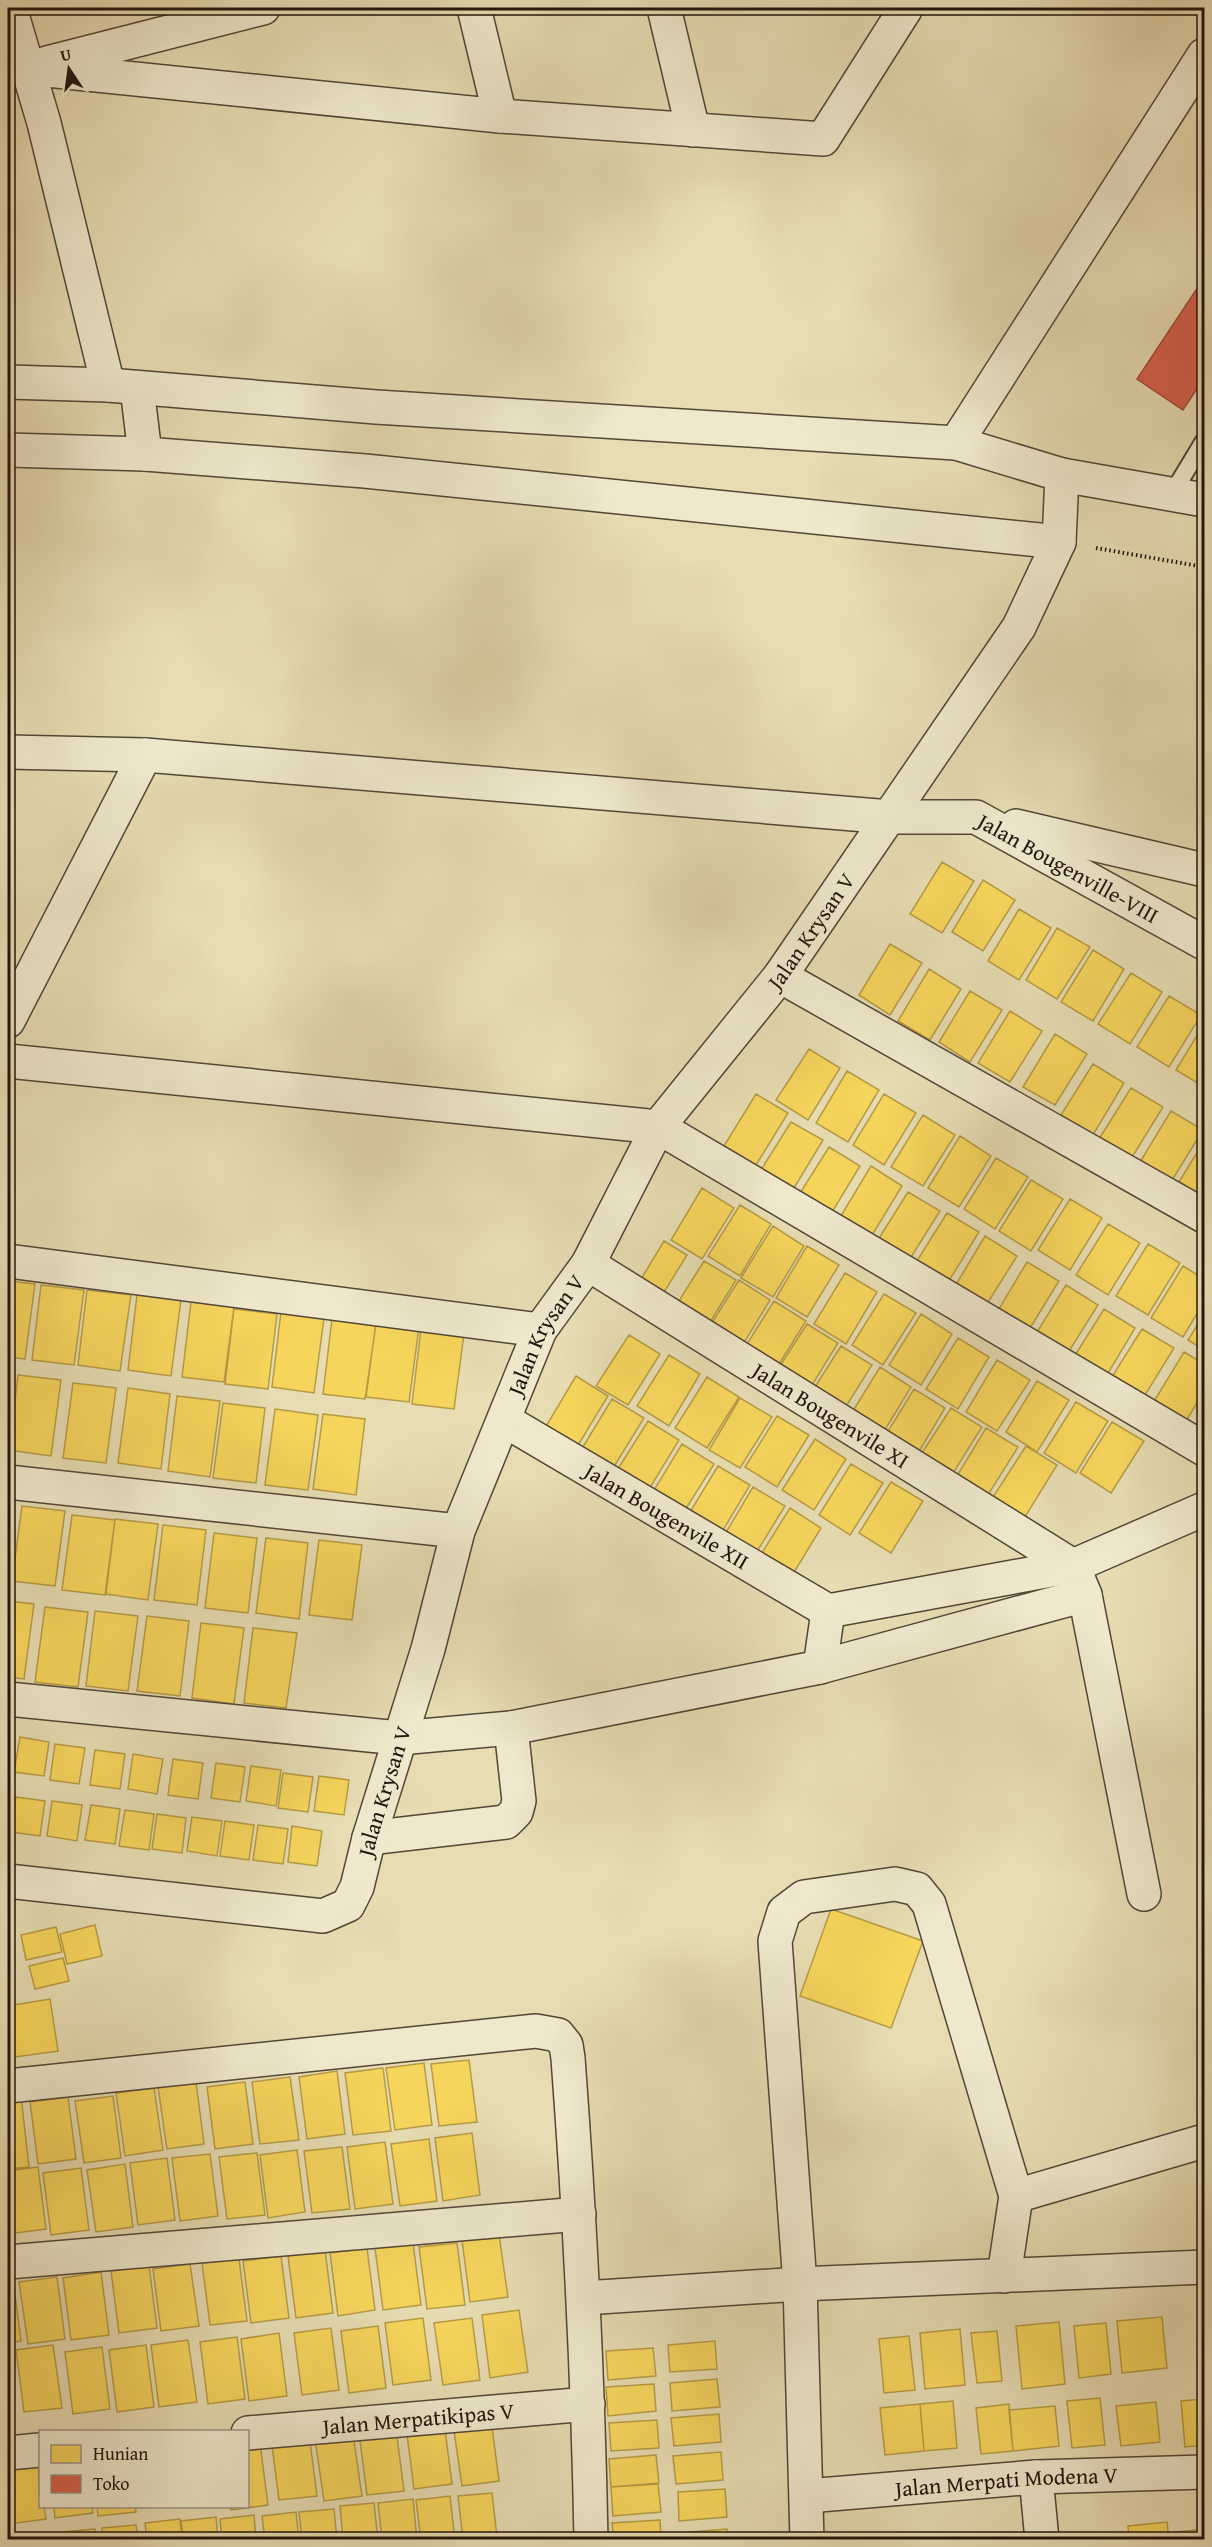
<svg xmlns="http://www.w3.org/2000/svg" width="1212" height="2547" font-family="'Gentium Book Plus',serif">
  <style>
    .homes { fill: #f6d55c; stroke: #b69b45; stroke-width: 1.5 }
    .shops { fill: #d6604d; stroke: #a0493a; stroke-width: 1.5 }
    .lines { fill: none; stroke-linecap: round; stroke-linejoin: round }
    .service-casing { stroke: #534637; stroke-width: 20 }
    .minor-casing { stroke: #534637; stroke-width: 36 }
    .tertiary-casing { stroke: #534637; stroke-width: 36 }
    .path { stroke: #22140e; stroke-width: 4; stroke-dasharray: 1.5 3; stroke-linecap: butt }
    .service { stroke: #efe8cd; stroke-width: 16 }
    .minor { stroke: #efe8cd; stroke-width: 33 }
    .tertiary { stroke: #efe8cd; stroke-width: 33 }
    .labels { text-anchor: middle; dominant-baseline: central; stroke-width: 6; stroke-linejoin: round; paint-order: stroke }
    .street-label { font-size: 22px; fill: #22140e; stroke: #efe8cd }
  </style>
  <rect width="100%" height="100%" fill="#e7dcb2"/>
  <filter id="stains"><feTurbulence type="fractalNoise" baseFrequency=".00333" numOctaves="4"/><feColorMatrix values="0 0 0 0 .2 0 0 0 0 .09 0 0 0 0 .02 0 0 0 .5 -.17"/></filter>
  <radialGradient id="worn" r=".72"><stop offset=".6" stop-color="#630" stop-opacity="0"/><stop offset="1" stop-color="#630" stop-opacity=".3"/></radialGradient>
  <path class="homes" d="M 942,862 L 974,881 L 942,933 L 910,914 Z
    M 983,880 L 1015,900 L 983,951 L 952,932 Z
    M 1019,909 L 1051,928 L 1019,980 L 988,961 Z
    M 1057,928 L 1090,947 L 1057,999 L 1026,980 Z
    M 890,944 L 922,963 L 890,1015 L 859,995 Z
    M 1093,950 L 1124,969 L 1093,1021 L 1061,1002 Z
    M 929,969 L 961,989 L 930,1040 L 898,1021 Z
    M 1131,973 L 1162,992 L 1130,1044 L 1098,1024 Z
    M 970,991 L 1002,1010 L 970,1062 L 939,1042 Z
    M 1169,996 L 1201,1015 L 1169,1067 L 1137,1047 Z
    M 1010,1011 L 1042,1031 L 1010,1082 L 978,1063 Z
    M 1204,1024 L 1204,1087 L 1176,1070 Z
    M 1055,1034 L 1087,1054 L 1055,1105 L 1023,1087 Z
    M 809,1049 L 840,1068 L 808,1120 L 776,1100 Z
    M 1093,1064 L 1124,1083 L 1093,1135 L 1061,1115 Z
    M 847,1071 L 879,1090 L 848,1142 L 816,1123 Z
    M 1131,1088 L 1163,1107 L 1131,1159 L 1099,1139 Z
    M 756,1094 L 788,1113 L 756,1165 L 724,1146 Z
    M 884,1094 L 916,1113 L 884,1165 L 853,1145 Z
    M 1171,1111 L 1203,1130 L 1171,1182 L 1140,1162 Z
    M 923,1115 L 955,1135 L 923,1186 L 891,1167 Z
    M 791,1122 L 823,1140 L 791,1193 L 759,1173 Z
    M 960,1136 L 991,1156 L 959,1207 L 928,1188 Z
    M 1204,1141 L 1204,1198 L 1179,1182 Z
    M 829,1147 L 860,1166 L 829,1217 L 797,1198 Z
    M 996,1158 L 1028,1177 L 995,1229 L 964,1209 Z
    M 871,1166 L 902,1186 L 871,1237 L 839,1219 Z
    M 1031,1180 L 1063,1199 L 1031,1251 L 999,1231 Z
    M 702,1188 L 734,1208 L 702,1259 L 671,1240 Z
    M 908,1192 L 940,1211 L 908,1262 L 876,1243 Z
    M 1070,1199 L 1102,1218 L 1070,1270 L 1038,1250 Z
    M 740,1205 L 771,1224 L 740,1276 L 708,1256 Z
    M 947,1213 L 979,1232 L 947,1284 L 915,1264 Z
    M 1108,1224 L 1140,1243 L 1108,1295 L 1076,1275 Z
    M 773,1226 L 804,1246 L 773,1297 L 741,1278 Z
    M 985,1236 L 1017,1256 L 985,1307 L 954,1288 Z
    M 664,1241 L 687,1255 L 661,1297 L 638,1284 Z
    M 1148,1244 L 1180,1263 L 1148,1315 L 1116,1296 Z
    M 807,1246 L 839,1265 L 807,1317 L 776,1298 Z
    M 704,1261 L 736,1280 L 704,1332 L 672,1312 Z
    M 1027,1262 L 1059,1281 L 1027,1333 L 996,1314 Z
    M 1183,1266 L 1204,1279 L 1204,1302 L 1183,1337 L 1151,1318 Z
    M 845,1273 L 877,1292 L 846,1344 L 814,1324 Z
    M 739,1280 L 770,1300 L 739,1351 L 706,1332 Z
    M 8,1281 L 35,1284 L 25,1359 L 8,1357 Z
    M 41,1285 L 84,1290 L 74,1365 L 32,1360 Z
    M 1066,1285 L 1098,1305 L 1066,1356 L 1034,1337 Z
    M 87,1290 L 131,1295 L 120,1371 L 78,1365 Z
    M 884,1294 L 916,1313 L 883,1365 L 852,1345 Z
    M 137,1295 L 181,1300 L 171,1376 L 128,1370 Z
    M 774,1301 L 806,1321 L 774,1372 L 742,1352 Z
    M 191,1302 L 234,1307 L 224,1382 L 182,1377 Z
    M 234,1309 L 277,1314 L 268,1389 L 225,1384 Z
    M 1104,1309 L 1135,1328 L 1104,1380 L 1072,1360 Z
    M 281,1312 L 324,1318 L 314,1393 L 272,1387 Z
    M 921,1314 L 952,1334 L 921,1385 L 889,1365 Z
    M 1204,1314 L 1204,1350 L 1188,1340 Z
    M 332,1319 L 376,1324 L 365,1399 L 323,1394 Z
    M 376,1322 L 419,1327 L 409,1402 L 366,1397 Z
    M 807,1324 L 838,1343 L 806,1395 L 774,1375 Z
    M 421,1329 L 464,1334 L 454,1409 L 412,1404 Z
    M 1142,1329 L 1174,1348 L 1142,1400 L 1110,1380 Z
    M 629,1335 L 660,1354 L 628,1405 L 596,1386 Z
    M 958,1338 L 989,1357 L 958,1409 L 926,1389 Z
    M 841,1346 L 872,1365 L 840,1416 L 808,1398 Z
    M 1184,1352 L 1204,1364 L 1204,1391 L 1185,1423 L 1153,1403 Z
    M 669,1355 L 700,1374 L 669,1426 L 637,1406 Z
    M 997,1360 L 1030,1380 L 997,1431 L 966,1412 Z
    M 880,1367 L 911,1387 L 880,1438 L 848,1419 Z
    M 18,1375 L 61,1380 L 51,1456 L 9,1450 Z
    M 576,1376 L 608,1396 L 577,1447 L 545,1428 Z
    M 707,1377 L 739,1397 L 707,1448 L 675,1428 Z
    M 1037,1381 L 1069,1400 L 1037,1452 L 1006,1432 Z
    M 73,1383 L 116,1388 L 106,1463 L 63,1458 Z
    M 128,1388 L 170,1394 L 161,1469 L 118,1463 Z
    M 914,1389 L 945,1408 L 914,1460 L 882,1441 Z
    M 177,1396 L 220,1401 L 210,1477 L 168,1471 Z
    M 740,1398 L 772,1417 L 740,1468 L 709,1450 Z
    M 612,1399 L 644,1418 L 612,1470 L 581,1450 Z
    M 1076,1402 L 1108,1421 L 1076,1473 L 1044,1453 Z
    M 223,1403 L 265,1408 L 256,1483 L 213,1478 Z
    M 951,1408 L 982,1427 L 950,1478 L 918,1459 Z
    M 275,1409 L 318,1415 L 308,1490 L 265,1485 Z
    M 323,1414 L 365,1419 L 356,1495 L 313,1489 Z
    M 777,1416 L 809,1435 L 777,1487 L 745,1467 Z
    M 648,1421 L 679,1440 L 648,1491 L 616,1472 Z
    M 1112,1422 L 1144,1441 L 1111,1493 L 1080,1473 Z
    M 986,1428 L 1018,1447 L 986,1498 L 955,1479 Z
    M 815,1439 L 846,1459 L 814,1510 L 782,1490 Z
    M 682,1444 L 714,1464 L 682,1515 L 651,1495 Z
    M 1026,1446 L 1057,1465 L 1025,1517 L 993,1497 Z
    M 851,1464 L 883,1483 L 850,1535 L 819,1515 Z
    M 718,1466 L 750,1485 L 719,1537 L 687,1517 Z
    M 891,1482 L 923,1501 L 891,1553 L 859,1533 Z
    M 753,1487 L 785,1506 L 753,1558 L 722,1539 Z
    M 22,1506 L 65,1511 L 55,1586 L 12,1581 Z
    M 790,1508 L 821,1528 L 790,1579 L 758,1559 Z
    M 72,1515 L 115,1520 L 105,1595 L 62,1590 Z
    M 115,1519 L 158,1524 L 148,1600 L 106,1594 Z
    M 163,1525 L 206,1530 L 197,1605 L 154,1600 Z
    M 214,1533 L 257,1538 L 248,1613 L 205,1608 Z
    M 266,1538 L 308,1543 L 299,1619 L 256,1613 Z
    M 319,1540 L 362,1545 L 352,1620 L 309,1615 Z
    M 8,1601 L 34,1604 L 24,1679 L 8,1677 Z
    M 45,1607 L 88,1612 L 78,1687 L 35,1682 Z
    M 95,1611 L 138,1616 L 128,1691 L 86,1686 Z
    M 147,1616 L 189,1621 L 180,1696 L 137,1691 Z
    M 201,1623 L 244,1628 L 234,1704 L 192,1698 Z
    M 253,1628 L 297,1633 L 286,1708 L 244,1703 Z
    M 20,1737 L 49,1742 L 44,1776 L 14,1772 Z
    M 55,1744 L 85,1748 L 79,1784 L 50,1780 Z
    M 95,1750 L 125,1754 L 120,1789 L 90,1785 Z
    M 133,1754 L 163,1759 L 157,1794 L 128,1789 Z
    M 173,1759 L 203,1763 L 198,1799 L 168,1795 Z
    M 216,1763 L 245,1767 L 240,1802 L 211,1798 Z
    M 251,1766 L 281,1770 L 276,1806 L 246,1801 Z
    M 283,1773 L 313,1777 L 308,1812 L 278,1808 Z
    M 319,1776 L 349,1780 L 344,1815 L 314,1811 Z
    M 16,1797 L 45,1801 L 40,1836 L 11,1832 Z
    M 52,1801 L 82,1805 L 77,1841 L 47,1836 Z
    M 91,1805 L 120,1809 L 115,1844 L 85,1840 Z
    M 125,1810 L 154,1814 L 149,1850 L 119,1846 Z
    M 157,1814 L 186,1818 L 182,1853 L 152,1849 Z
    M 192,1817 L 222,1821 L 217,1856 L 187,1851 Z
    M 225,1821 L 254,1825 L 249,1860 L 220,1856 Z
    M 258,1825 L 288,1829 L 283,1864 L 253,1860 Z
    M 292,1826 L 322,1831 L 317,1866 L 288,1862 Z
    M 831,1909 L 923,1941 L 891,2028 L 800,1996 Z
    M 95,1925 L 102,1956 L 67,1964 L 60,1934 Z
    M 56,1927 L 62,1952 L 26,1960 L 21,1935 Z
    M 63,1958 L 69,1981 L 35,1989 L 29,1966 Z
    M 50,1999 L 58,2051 L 8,2058 L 8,2006 Z
    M 469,2060 L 477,2122 L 439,2126 L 431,2064 Z
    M 424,2063 L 432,2125 L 395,2130 L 386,2068 Z
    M 383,2068 L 391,2131 L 353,2135 L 345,2073 Z
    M 337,2071 L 345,2134 L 307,2139 L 299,2077 Z
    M 290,2077 L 299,2140 L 260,2144 L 252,2082 Z
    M 196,2082 L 204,2144 L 167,2149 L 158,2087 Z
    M 245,2082 L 253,2144 L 215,2149 L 207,2087 Z
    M 154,2088 L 163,2150 L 125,2156 L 116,2093 Z
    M 21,2096 L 29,2167 L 8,2169 L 8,2097 Z
    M 113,2096 L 121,2158 L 84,2163 L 75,2101 Z
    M 68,2097 L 76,2159 L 38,2164 L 30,2102 Z
    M 472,2133 L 480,2195 L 443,2201 L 435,2138 Z
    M 429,2139 L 437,2201 L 400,2206 L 391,2144 Z
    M 385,2142 L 393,2204 L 355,2209 L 347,2147 Z
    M 342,2147 L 350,2209 L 312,2213 L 304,2151 Z
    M 297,2150 L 305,2212 L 268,2218 L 260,2155 Z
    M 257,2153 L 265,2215 L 227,2219 L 219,2157 Z
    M 210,2154 L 218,2216 L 180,2221 L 172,2158 Z
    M 167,2158 L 175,2220 L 138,2225 L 130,2163 Z
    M 125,2164 L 133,2227 L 96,2232 L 87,2170 Z
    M 38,2167 L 46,2229 L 8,2234 L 8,2171 Z
    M 81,2168 L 89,2230 L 51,2235 L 43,2173 Z
    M 499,2235 L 508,2297 L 470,2302 L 462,2240 Z
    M 413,2243 L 421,2305 L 383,2310 L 375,2248 Z
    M 457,2243 L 465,2305 L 427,2309 L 419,2247 Z
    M 367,2248 L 375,2310 L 338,2316 L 330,2253 Z
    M 325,2250 L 333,2313 L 296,2318 L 288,2256 Z
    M 281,2256 L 289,2318 L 251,2323 L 243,2261 Z
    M 239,2259 L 247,2321 L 210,2325 L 202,2263 Z
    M 190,2264 L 199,2326 L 161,2331 L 153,2269 Z
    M 149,2266 L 157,2328 L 119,2333 L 111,2271 Z
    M 101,2272 L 109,2335 L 71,2340 L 63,2278 Z
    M 57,2277 L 65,2339 L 28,2344 L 19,2282 Z
    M 13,2279 L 21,2341 L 8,2343 L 8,2280 Z
    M 519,2310 L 528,2372 L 490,2378 L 482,2315 Z
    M 1162,2317 L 1167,2368 L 1122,2373 L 1117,2321 Z
    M 423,2318 L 431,2380 L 393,2385 L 385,2323 Z
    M 472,2318 L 480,2380 L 443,2385 L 434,2323 Z
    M 1059,2322 L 1065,2384 L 1022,2389 L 1016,2326 Z
    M 1106,2323 L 1111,2374 L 1079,2378 L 1074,2326 Z
    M 378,2326 L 386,2388 L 349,2393 L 341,2331 Z
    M 331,2328 L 339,2390 L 302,2395 L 294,2333 Z
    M 960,2329 L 965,2385 L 925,2389 L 920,2333 Z
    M 997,2331 L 1002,2381 L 977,2383 L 971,2333 Z
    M 279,2333 L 287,2396 L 249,2401 L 241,2339 Z
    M 909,2336 L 915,2390 L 884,2393 L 879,2339 Z
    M 237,2337 L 245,2399 L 208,2404 L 200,2342 Z
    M 188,2340 L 197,2402 L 159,2407 L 151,2345 Z
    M 715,2341 L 717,2369 L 670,2372 L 668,2345 Z
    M 53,2345 L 62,2408 L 24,2412 L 16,2350 Z
    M 146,2345 L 154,2407 L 117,2412 L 109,2350 Z
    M 102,2347 L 110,2409 L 73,2414 L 65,2352 Z
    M 653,2348 L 656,2376 L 608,2380 L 606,2351 Z
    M 717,2379 L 720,2407 L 672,2411 L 670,2383 Z
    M 654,2384 L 656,2411 L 608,2416 L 606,2387 Z
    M 1100,2398 L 1105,2445 L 1072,2448 L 1067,2401 Z
    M 1204,2399 L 1204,2445 L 1185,2447 L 1181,2401 Z
    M 953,2401 L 957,2448 L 924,2451 L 920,2404 Z
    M 1156,2402 L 1160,2442 L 1121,2446 L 1116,2406 Z
    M 920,2404 L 924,2451 L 885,2455 L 880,2408 Z
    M 1009,2404 L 1013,2451 L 981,2454 L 976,2408 Z
    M 1055,2406 L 1059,2446 L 1013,2451 L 1009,2410 Z
    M 719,2414 L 721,2442 L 674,2446 L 671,2418 Z
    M 491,2419 L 499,2481 L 462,2486 L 453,2424 Z
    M 657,2420 L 659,2448 L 611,2451 L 609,2423 Z
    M 444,2422 L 452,2484 L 414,2489 L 406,2427 Z
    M 396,2429 L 404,2491 L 367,2495 L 359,2433 Z
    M 309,2434 L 317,2496 L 279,2500 L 271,2438 Z
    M 353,2434 L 362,2496 L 324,2501 L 315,2439 Z
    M 260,2443 L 268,2505 L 231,2510 L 230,2506 L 248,2506 L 248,2445 Z
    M 721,2452 L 723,2480 L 676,2484 L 673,2456 Z
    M 656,2455 L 659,2483 L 611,2487 L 609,2459 Z
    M 38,2457 L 40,2506 L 44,2506 L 46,2519 L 9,2524 L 8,2461 Z
    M 658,2484 L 661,2512 L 613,2516 L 611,2487 Z
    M 725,2489 L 727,2517 L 679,2521 L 678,2492 Z
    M 492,2493 L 497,2537 L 463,2540 L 458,2496 Z
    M 450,2496 L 455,2540 L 421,2540 L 416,2500 Z
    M 413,2499 L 417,2540 L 382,2540 L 378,2503 Z
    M 374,2503 L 378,2540 L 343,2540 L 340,2506 Z
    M 54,2506 L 92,2506 L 93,2513 L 55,2518 Z
    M 97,2506 L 135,2506 L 136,2512 L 98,2516 Z
    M 334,2509 L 337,2540 L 302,2540 L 299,2512 Z
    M 296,2512 L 299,2540 L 265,2540 L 262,2516 Z
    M 254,2515 L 256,2540 L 222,2540 L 220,2519 Z
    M 216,2517 L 218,2540 L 183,2540 L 181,2521 Z
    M 180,2519 L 182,2540 L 147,2540 L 145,2523 Z
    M 660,2520 L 661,2540 L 614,2540 L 612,2523 Z
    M 1167,2522 L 1169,2540 L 1129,2540 L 1128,2526 Z
    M 136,2525 L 138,2540 L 103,2540 L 102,2528 Z
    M 95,2529 L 96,2540 L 61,2540 L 61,2532 Z
    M 727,2529 L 727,2540 L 679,2540 L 679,2533 Z
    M 1204,2529 L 1204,2540 L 1178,2540 L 1177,2532 Z
    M 51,2533 L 52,2540 L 17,2540 L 17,2537 Z"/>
  <path class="shops" d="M 1204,278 L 1204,378 L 1183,410 L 1137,379 Z"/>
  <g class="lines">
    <defs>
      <path id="service" d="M 1172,494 L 1204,441"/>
      <g id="minor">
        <path d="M 10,8 L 44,123 L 108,385"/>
        <path d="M 474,8 L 500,116"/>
        <path d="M 664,8 L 693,130"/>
        <path d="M 47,63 L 263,8"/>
        <path d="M 27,68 L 500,116 L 823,139 L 906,8"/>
        <path d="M 137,388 L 145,454"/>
        <path d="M 956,443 L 1204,55"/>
        <path d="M 8,450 L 145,454 L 365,471 L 1059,542"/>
        <path id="s1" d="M 8,752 L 145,755 L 890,817 L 976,817 L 1204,943"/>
        <path d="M 1016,826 L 1204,870"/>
        <path d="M 780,976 L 1204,1216"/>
        <path d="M 8,1021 L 145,755"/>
        <path d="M 8,1061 L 658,1127 L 1204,1449"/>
        <path d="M 8,1261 L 540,1330"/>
        <path id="s2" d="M 588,1264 L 1073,1566"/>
        <path id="s3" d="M 504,1420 L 828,1611"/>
        <path d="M 8,1482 L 458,1531"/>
        <path d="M 1073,1566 L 1085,1595 L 1144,1894"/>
        <path d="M 828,1611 L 1073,1566 L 1204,1509"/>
        <path d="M 820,1667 L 1085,1595"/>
        <path d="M 8,1699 L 399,1738 L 511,1728 L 820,1667 L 828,1611"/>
        <path d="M 369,1838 L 506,1822 L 516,1812 L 519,1801 L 511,1728"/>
        <path id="s4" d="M 8,1881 L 323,1916 L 348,1905 L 357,1887 L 369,1838 L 428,1649 L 458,1531 L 540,1330 L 588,1264 L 658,1127 L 780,976 L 1019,627 L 1059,542 L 1062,475"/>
        <path d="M 8,2086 L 536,2031 L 558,2035 L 566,2045 L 568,2058 C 580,2219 588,2379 591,2540"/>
        <path d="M 1016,2196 L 1204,2141"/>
        <path d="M 8,2262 L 579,2214"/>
        <path d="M 584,2298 L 800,2284 L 1204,2267"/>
        <path id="s5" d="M 248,2433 L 588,2404"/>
        <path d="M 8,2453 L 40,2450"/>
        <path d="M 1036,2477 L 1042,2540"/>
        <path id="s6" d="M 807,2496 L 1036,2477 L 1204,2472"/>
        <path d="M 807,2540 L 800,2284 L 775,1941 L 784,1912 L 804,1897 L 895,1884 L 917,1889 L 929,1904 L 1016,2196 L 1004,2276"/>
      </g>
      <path id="tertiary" d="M 8,382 L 108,385 L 376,407 L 956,443 L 1062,475 L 1204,500"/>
    </defs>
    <use href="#service" class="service-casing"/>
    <use href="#minor" class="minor-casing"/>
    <use href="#tertiary" class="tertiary-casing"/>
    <path class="path" d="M 1096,548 L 1204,567"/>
    <use href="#service" class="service"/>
    <use href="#minor" class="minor"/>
    <use href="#tertiary" class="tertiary"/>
  </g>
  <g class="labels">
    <g class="street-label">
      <text stroke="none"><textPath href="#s1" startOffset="1076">Jalan Bougenville-VIII</textPath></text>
      <text stroke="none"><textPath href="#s4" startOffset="1436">Jalan Krysan V</textPath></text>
      <text stroke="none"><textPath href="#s4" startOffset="950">Jalan Krysan V</textPath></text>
      <text stroke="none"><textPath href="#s2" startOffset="286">Jalan Bougenvile XI</textPath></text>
      <text stroke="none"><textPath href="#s3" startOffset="189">Jalan Bougenvile XII</textPath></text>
      <text stroke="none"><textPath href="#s4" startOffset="464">Jalan Krysan V</textPath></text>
      <text stroke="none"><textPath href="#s5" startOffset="171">Jalan Merpatikipas V</textPath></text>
      <text stroke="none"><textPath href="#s6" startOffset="200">Jalan Merpati Modena V</textPath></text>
    </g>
  </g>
  <rect width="1212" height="2547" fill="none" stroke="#e7dcb2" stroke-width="30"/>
  <rect x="9" y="9" width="1194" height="2529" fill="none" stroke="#22140e" stroke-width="3"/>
  <rect x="15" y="15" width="1182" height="2517" fill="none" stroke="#22140e" stroke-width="1.5"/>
  <rect x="39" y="2430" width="210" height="78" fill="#efe8cd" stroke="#9d9381" stroke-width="1.5"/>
  <rect x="51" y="2445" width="30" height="18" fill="#f6d55c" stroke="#9d9381" stroke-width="1.5"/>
  <text x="93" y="2460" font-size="18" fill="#22140e">Hunian</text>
  <rect x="51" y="2475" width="30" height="18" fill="#d6604d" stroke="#9d9381" stroke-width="1.5"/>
  <text x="93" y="2490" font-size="18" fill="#22140e">Toko</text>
  <g transform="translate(69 69) rotate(347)" stroke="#efe8cd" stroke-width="4.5" paint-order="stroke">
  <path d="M0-4.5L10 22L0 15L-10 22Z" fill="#22140e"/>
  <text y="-9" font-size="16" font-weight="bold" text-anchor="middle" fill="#22140e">U</text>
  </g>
  <rect width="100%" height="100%" filter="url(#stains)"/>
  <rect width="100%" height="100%" fill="url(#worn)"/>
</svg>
